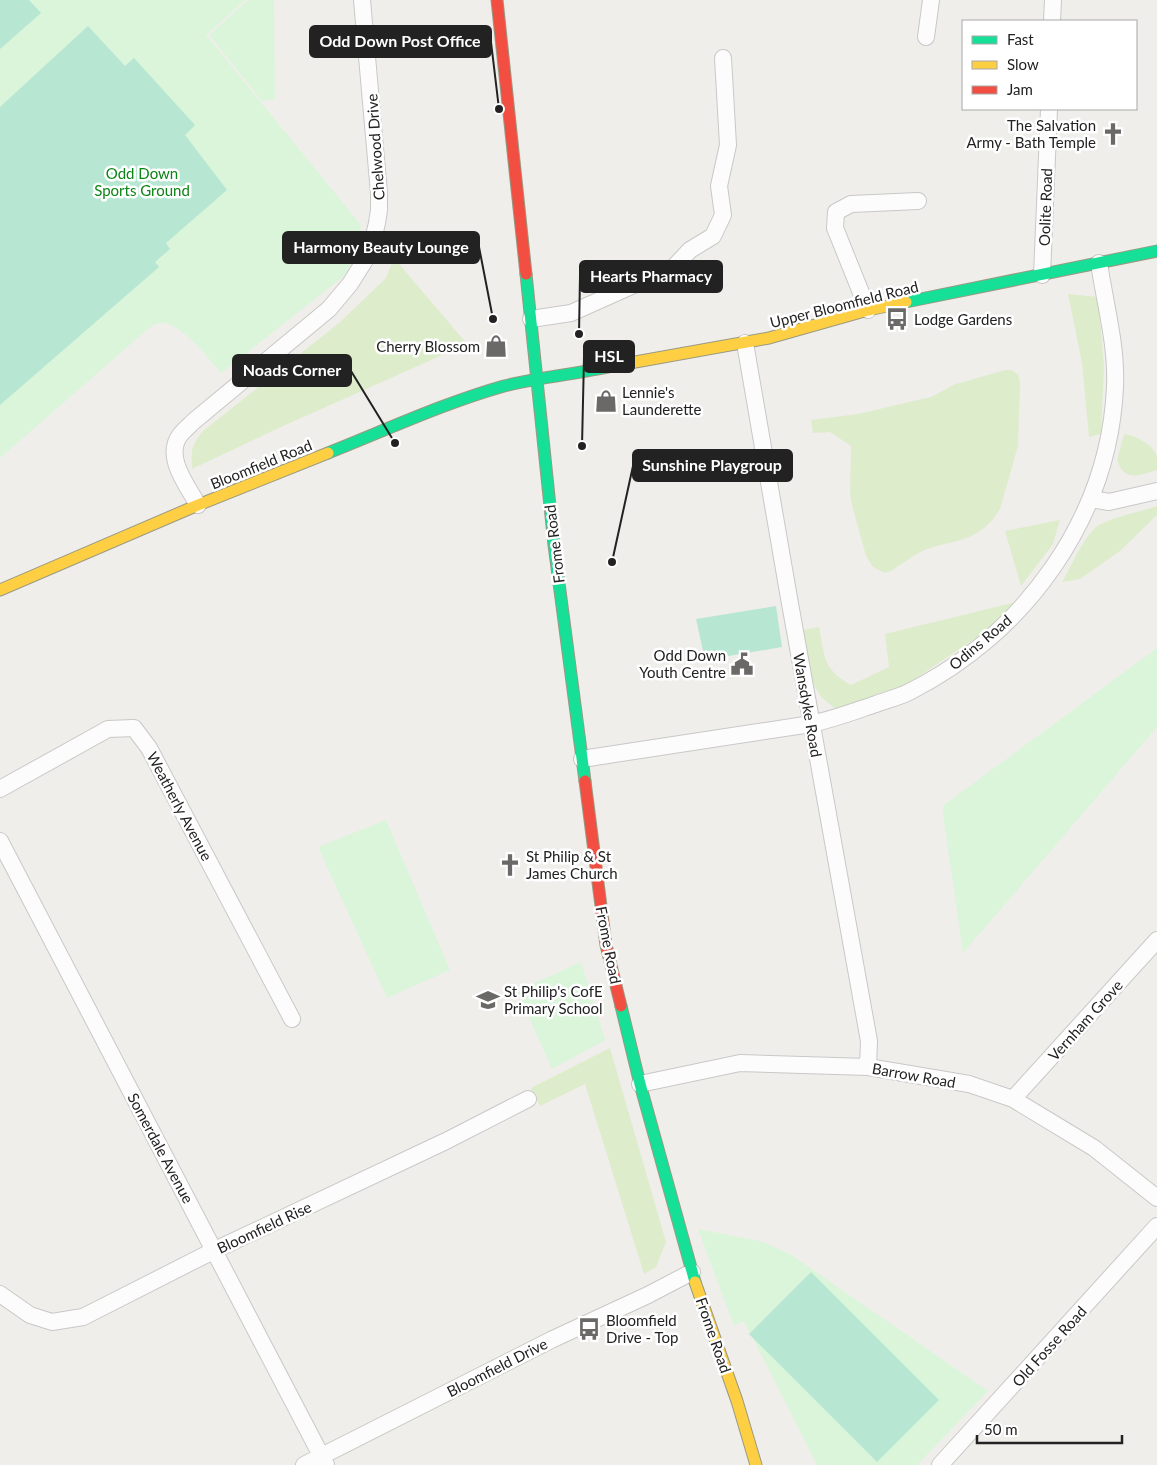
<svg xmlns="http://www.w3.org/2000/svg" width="1157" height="1465" font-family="Lato,sans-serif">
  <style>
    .grass { fill: #ddeccb }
    .park { fill: #daf5da }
    .pitch { fill: #b7e6d2 }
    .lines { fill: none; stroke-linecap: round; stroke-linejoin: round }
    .street-casing { stroke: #c9c8c7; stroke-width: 18 }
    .fast-casing { stroke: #999a82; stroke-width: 13 }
    .slow-casing { stroke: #999a82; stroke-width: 13 }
    .jam-casing { stroke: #999a82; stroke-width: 13 }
    .street { stroke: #fdfcfc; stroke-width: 16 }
    .fast { stroke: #16e098; stroke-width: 11 }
    .slow { stroke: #ffcf43; stroke-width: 11 }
    .jam { stroke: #f24e42; stroke-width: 11 }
    .labels { text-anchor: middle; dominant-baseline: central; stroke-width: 5; stroke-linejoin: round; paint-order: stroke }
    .poi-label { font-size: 15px; fill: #222; stroke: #fff; text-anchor: start }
    .street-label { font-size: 15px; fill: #222; stroke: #fff }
    .park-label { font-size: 15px; fill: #0c8416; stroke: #fff }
    .leader { fill: none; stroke: #222; stroke-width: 2 }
    .callout-dot { fill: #222; stroke: #fff; stroke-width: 2 }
    .callout { fill: #222; stroke: #222; stroke-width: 2 }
    .callout-label { font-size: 16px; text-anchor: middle; font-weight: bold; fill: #fff }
  </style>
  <rect width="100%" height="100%" fill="#f0eeeb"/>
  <path class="grass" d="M 394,258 L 467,344 L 281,427 L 192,469 C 191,450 191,446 203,431 L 339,323 L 386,278 Z
    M 1068,294 L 1098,297 L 1104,366 L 1101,434 L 1089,437 L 1082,363 Z
    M 1005,370 L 1011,370 L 1018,374 L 1020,382 L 1018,446 L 1000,509 C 981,541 958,539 927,549 C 915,554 902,564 891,571 L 885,573 L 873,567 L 866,556 L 852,505 L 850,493 L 851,446 L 830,432 L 813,433 L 811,420 L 858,414 L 931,397 L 953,385 Z
    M 1124,434 C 1136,436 1154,444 1157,457 C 1157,461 1157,466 1157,470 C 1139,475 1125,483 1117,460 Z
    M 1157,506 L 1157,515 L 1120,551 L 1080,579 L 1062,582 C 1072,565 1080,543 1095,528 C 1104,519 1143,511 1157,506 Z
    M 1060,520 L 1053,544 L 1021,586 L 1005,531 Z
    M 1016,602 L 992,627 L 891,695 L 836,709 L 821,697 L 812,682 L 803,630 L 819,627 C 825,656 822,669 851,685 L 889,667 L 885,634 Z
    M 610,1048 L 666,1242 L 656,1267 L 644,1274 L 585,1084 L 540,1106 L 531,1088 Z"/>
  <path class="park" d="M 0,0 L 245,0 L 206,35 L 361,225 L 356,254 L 344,276 L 221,373 C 209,359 179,320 159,323 C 156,323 152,326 149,328 L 0,458 Z
    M 248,0 L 274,0 L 275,99 L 262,101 L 209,35 Z
    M 1157,648 L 1157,727 L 963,953 L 943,815 L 944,805 Z
    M 386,820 L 450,970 L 387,998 L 318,847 Z
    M 581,962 L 605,1040 L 552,1069 L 517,991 Z
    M 698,1229 L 760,1241 L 790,1254 L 988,1391 L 917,1465 L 817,1465 L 744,1321 L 734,1326 Z"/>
  <path class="pitch" d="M 0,0 L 29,0 L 41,13 L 0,49 Z
    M 88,26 L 125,66 L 134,58 L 195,125 L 185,135 L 227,190 L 166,243 L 170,249 L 155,262 L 159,267 L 0,405 L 0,107 Z
    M 776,606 L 782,647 L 705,660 L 696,619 Z
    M 811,1272 L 939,1400 L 877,1462 L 749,1334 Z"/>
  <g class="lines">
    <defs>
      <path id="street" d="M 1052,21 L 1053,0
        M 926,37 L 931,0
        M 1042,275 L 1049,109
        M 868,310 L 835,228 L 836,212 L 851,204 L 918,201
        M 531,319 L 571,313 L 674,267 L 690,250 L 713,236 L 723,215 L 719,186 L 728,145 L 723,58
        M 745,343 L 789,598 L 869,1041 L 868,1067
        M 1091,499 L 1109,502 L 1157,491
        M 198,505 C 187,485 164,457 180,435 C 184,430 190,425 194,421 L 329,309 L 350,284 L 367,257 L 373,240 L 377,223 L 379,210 L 379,193 L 362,0
        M 582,759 L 811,724 C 834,719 855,711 876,704 C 887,700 899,697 909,692 C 1025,634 1109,518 1115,387 C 1117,346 1105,304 1099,263
        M 0,789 L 108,729 L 134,728 L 149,748 L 292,1019
        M 0,841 L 326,1465
        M 640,1084 L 740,1063 L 868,1067 L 969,1084 L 1013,1099 L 1094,1148 L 1157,1198
        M 1013,1099 L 1157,940
        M 0,1294 L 30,1315 L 52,1322 L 83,1317 L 215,1250 L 446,1141 L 528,1099
        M 304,1465 L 551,1340 L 648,1295 L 692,1272
        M 940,1465 L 1157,1226"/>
      <path id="fast" d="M 526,274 L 554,545 L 585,781
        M 906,302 L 1157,251
        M 328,453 C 386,430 444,403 504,386 C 540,377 577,374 613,366
        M 621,1006 L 640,1084 L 695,1282"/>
      <path id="slow" d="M 613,366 L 769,338 L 868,310 L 906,302
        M 0,590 L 198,505 L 328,453
        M 695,1282 L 737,1401 L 756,1465"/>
      <path id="jam" d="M 497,0 L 526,274
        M 585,781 L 606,945 L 621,1006"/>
    </defs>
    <use href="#street" class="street-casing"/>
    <use href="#fast" class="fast-casing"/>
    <use href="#slow" class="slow-casing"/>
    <use href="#jam" class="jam-casing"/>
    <use href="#street" class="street"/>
    <use href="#fast" class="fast"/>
    <use href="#slow" class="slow"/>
    <use href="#jam" class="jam"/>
  </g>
  <defs>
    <symbol id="church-bare" viewBox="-9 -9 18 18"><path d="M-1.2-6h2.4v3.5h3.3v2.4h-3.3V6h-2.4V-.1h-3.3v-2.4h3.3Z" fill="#6a6968" stroke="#fff" stroke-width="2.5" paint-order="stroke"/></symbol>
    <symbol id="bus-bare" viewBox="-9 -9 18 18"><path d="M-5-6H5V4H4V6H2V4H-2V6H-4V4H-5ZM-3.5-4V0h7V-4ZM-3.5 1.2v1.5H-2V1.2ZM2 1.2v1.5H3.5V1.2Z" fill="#6a6968" stroke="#fff" stroke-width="2.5" paint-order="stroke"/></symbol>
    <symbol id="shop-bare" viewBox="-9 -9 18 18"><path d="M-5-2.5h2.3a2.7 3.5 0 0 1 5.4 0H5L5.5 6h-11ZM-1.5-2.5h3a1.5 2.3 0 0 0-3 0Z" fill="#6a6968" stroke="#fff" stroke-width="2.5" paint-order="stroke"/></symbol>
    <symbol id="civic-bare" viewBox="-9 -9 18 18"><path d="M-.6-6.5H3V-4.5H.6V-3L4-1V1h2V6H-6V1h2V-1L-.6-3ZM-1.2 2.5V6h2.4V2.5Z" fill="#6a6968" stroke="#fff" stroke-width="2.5" paint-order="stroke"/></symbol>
    <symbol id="school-bare" viewBox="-9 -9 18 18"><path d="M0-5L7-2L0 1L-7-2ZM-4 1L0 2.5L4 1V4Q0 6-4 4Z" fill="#6a6968" stroke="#fff" stroke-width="2.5" paint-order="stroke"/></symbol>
  </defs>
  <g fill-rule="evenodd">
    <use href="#church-bare" x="1097" y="118" width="32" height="32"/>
    <use href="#bus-bare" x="881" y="303" width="32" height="32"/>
    <use href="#shop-bare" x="480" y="330" width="32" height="32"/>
    <use href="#shop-bare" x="590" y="385" width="32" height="32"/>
    <use href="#civic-bare" x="726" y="648" width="32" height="32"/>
    <use href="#church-bare" x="494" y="849" width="32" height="32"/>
    <use href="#school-bare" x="472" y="984" width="32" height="32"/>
    <use href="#bus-bare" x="573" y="1313" width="32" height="32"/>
  </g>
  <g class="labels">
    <g class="poi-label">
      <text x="1096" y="125" text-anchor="end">The Salvation<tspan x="1096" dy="17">Army - Bath Temple</tspan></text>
      <text x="914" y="319">Lodge Gardens</text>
      <text x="480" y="346" text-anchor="end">Cherry Blossom</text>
      <text x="622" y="392">Lennie's<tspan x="622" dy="17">Launderette</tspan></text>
      <text x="726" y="655" text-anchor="end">Odd Down<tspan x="726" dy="17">Youth Centre</tspan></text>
      <text x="526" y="856">St Philip &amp; St<tspan x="526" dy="17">James Church</tspan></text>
      <text x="504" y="991">St Philip's CofE<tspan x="504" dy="17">Primary School</tspan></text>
      <text x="606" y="1320">Bloomfield<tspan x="606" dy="17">Drive - Top</tspan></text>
    </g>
    <g class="street-label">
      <text transform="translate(375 147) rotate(-94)">Chelwood Drive</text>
      <text transform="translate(1045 207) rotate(-88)">Oolite Road</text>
      <text transform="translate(844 304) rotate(-14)">Upper Bloomfield Road</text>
      <text transform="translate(261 464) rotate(-22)">Bloomfield Road</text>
      <text transform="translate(554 544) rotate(-97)">Frome Road</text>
      <text transform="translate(980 642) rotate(-40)">Odins Road</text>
      <text transform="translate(808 705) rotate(80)">Wansdyke Road</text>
      <text transform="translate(180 806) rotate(62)">Weatherly Avenue</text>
      <text transform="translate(609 945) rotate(79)">Frome Road</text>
      <text transform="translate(1085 1020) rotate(-48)">Vernham Grove</text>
      <text transform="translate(914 1075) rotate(10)">Barrow Road</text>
      <text transform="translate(161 1148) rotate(62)">Somerdale Avenue</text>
      <text transform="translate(264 1227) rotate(-25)">Bloomfield Rise</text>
      <text transform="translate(714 1335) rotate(71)">Frome Road</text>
      <text transform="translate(1049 1346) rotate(-48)">Old Fosse Road</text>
      <text transform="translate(497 1367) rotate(-27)">Bloomfield Drive</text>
    </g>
    <g class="park-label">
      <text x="142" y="173">Odd Down<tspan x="142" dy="17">Sports Ground</tspan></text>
    </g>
  </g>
  <path class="leader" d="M499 109L491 42M493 319L479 247M579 334L580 276M582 446L584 357M395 443L351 371M612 562L633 466"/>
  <g class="callout-dot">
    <circle cx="499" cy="109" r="5"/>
    <circle cx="493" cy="319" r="5"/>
    <circle cx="579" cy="334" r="5"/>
    <circle cx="582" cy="446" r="5"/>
    <circle cx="395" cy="443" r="5"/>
    <circle cx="612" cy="562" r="5"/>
  </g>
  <g class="callout">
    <rect x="310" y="26" width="181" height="31" rx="5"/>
    <rect x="283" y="232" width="196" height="31" rx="5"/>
    <rect x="580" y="261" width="142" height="31" rx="5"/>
    <rect x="584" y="341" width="50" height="31" rx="5"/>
    <rect x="233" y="355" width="118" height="31" rx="5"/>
    <rect x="633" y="450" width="159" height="31" rx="5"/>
  </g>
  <g class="callout-label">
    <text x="400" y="47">Odd Down Post Office</text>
    <text x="381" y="253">Harmony Beauty Lounge</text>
    <text x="651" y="282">Hearts Pharmacy</text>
    <text x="609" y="362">HSL</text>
    <text x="292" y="376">Noads Corner</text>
    <text x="712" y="471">Sunshine Playgroup</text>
  </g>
  <rect x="962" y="20" width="175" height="90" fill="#ffffff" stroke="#a7a7a7"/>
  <rect x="972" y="36" width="25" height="8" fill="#16e098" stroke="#a7a7a7"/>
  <text x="1007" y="45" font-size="15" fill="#222222">Fast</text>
  <rect x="972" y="61" width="25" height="8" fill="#ffcf43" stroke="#a7a7a7"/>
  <text x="1007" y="70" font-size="15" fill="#222222">Slow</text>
  <rect x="972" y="86" width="25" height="8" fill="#f24e42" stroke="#a7a7a7"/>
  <text x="1007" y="95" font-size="15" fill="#222222">Jam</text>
  <path d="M977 1435v8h145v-8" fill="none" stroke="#222222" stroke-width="2.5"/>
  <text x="984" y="1435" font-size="15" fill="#222222" stroke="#ffffff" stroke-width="4" paint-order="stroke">50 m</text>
</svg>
